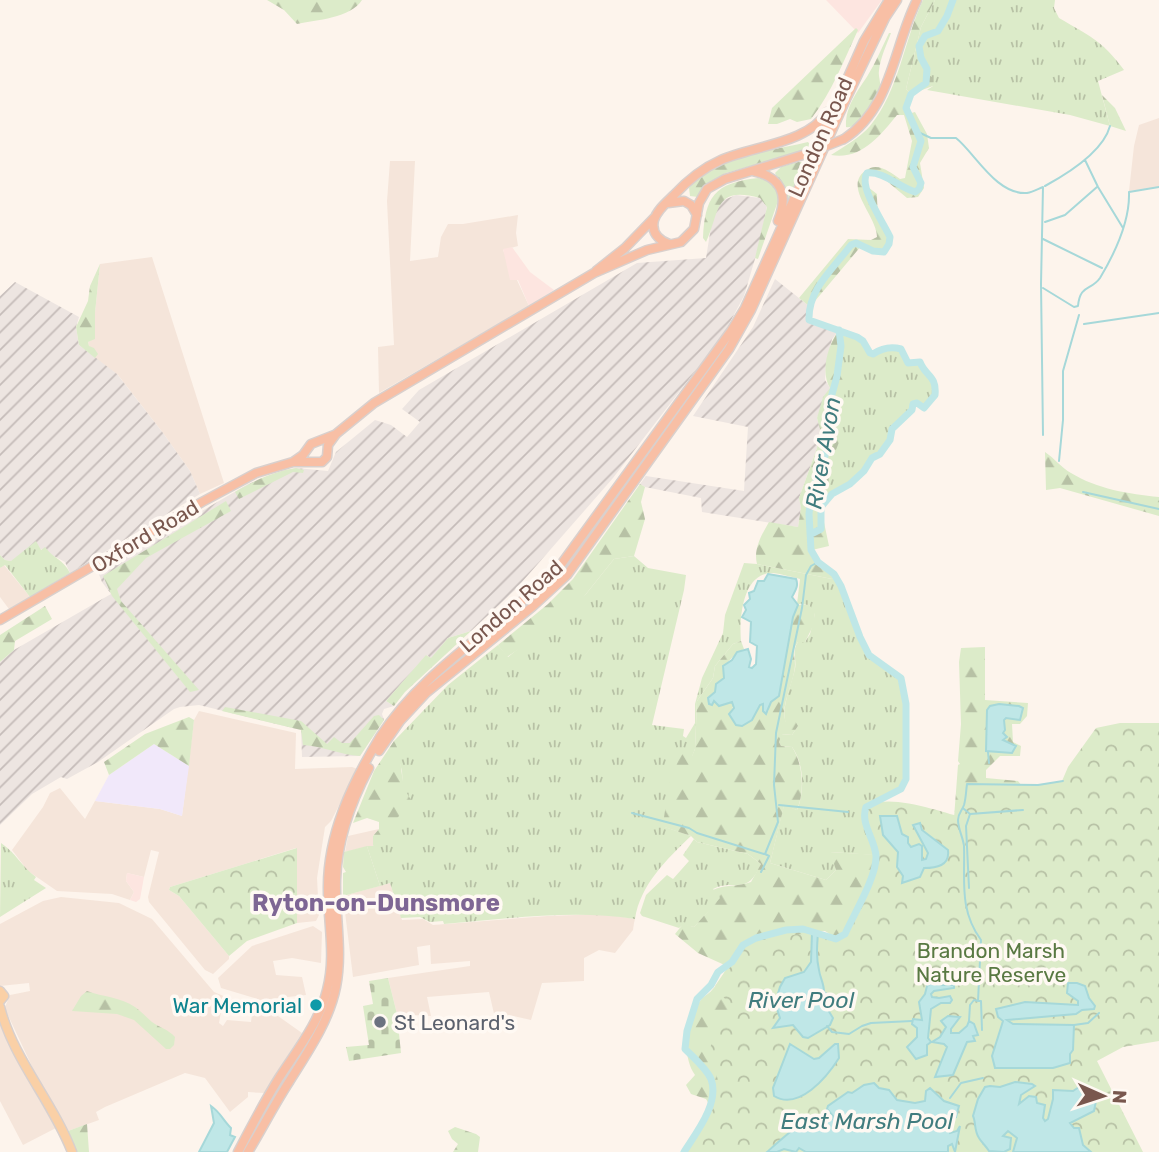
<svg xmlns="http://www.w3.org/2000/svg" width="1159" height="1152" font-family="Rubik,sans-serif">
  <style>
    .residential { fill: #f5e5da }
    .commercial { fill: #fde5e0 }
    .industrial { fill: url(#industrial-furrows) }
    .education { fill: #f1e8fa }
    .grass { fill: url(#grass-tufts) }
    .forest { fill: url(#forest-firs) }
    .cemetery { fill: url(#cemetery-stones) }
    .park { fill: url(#park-crowns) }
    .garden { fill: #dcebc9 }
    .water { fill: #bfe7e7; stroke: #a6d8d9; stroke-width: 2 }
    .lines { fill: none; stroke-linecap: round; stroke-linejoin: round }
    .stream { stroke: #a6d8d9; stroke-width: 2 }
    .river { stroke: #bfe7e7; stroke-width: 7 }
    .primary-casing { stroke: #d9d0cd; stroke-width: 11 }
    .trunk-casing { stroke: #d9d0cd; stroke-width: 11 }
    .primary { stroke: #fad0a6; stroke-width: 8 }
    .trunk { stroke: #f8bfa5; stroke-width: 8 }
    .trunk-bridge-casing { stroke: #d9d0cd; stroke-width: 11; stroke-linecap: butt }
    .trunk-bridge { stroke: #f8bfa5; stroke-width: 8 }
    .culture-dot { fill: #0f9aa8; stroke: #fff9f3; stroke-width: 2.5 }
    .worship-dot { fill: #6b7280; stroke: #fff9f3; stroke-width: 2.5 }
    .labels { text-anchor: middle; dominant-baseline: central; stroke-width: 7; stroke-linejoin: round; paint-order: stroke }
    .street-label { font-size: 21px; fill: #79574e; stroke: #fff9f3 }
    .park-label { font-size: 21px; fill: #597942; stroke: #fff9f3 }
    .culture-label { font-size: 21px; fill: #0d838f; stroke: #fff9f3; text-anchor: end }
    .worship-label { font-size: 21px; fill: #5b616d; stroke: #fff9f3; text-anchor: start }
    .water-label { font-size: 23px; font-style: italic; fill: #407c7e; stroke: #fff9f3 }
    .quarter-label { font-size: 24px; font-weight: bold; fill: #7e6694; stroke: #fff9f3 }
  </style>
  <defs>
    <pattern id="industrial-furrows" width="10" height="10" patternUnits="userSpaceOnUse" patternTransform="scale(1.75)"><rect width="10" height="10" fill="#ede5e1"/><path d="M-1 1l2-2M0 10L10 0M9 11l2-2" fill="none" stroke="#c5bcb9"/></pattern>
    <pattern id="grass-tufts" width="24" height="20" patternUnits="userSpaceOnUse" patternTransform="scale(1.75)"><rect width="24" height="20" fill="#dcebc9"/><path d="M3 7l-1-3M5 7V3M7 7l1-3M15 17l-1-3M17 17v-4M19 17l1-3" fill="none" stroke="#b7c1a5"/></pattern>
    <pattern id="forest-firs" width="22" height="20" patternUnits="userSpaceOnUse" patternTransform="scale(1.75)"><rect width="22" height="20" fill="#dcebc9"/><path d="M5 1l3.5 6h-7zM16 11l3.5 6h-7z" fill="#b7c1a5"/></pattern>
    <pattern id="cemetery-stones" width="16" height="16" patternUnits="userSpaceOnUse" patternTransform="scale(1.75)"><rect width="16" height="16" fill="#dcebc9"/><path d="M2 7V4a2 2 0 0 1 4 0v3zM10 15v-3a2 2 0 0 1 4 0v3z" fill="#b7c1a5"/></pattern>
    <pattern id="park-crowns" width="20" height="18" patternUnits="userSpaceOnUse" patternTransform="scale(1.75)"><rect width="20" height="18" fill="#dcebc9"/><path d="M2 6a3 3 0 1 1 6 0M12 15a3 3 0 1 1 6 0" fill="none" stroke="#b7c1a5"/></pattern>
  </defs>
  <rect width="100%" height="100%" fill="#fdf4ec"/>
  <path class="residential" d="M 1159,118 L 1159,187 L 1129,191 L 1134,146 L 1139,125 Z
    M 390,161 L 415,161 L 410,261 L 438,257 L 441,237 L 448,224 L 463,224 L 518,215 L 516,233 L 518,246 L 503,250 L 529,306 L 379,393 L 378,347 L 394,345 L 387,201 Z
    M 152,257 L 224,483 L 200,494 L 190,471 L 163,433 L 118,375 L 95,358 L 89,346 L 88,342 L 95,338 L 95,313 L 100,264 Z
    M 4,565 L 30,597 L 9,609 L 0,597 L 0,568 Z
    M 199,711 L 296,733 L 295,769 L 352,767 L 358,769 L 331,821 L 325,827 L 317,878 L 319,915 L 316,921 L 297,923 L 296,848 L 170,887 L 169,890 L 179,896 L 229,956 L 229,959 L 213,974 L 205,970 L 149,902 L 148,897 L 159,852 L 151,850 L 144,877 L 127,873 L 126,881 L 134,892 L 130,900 L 112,894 L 57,891 L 28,871 L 12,850 L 43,807 L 50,793 L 60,788 L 85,819 L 95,801 L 160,809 L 182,816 L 194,720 Z
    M 379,829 L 373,836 L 373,846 L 345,852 L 348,836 Z
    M 390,883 L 402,920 L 423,919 L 433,925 L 547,916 L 605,914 L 635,919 L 634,923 L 633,930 L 615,953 L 599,950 L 584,958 L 584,981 L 542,983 L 531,1020 L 509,1015 L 495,1018 L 489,992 L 427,997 L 431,1016 L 397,1014 L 388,978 L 470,966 L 470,961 L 431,964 L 430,945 L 417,947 L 419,965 L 353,977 L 343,896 Z
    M 61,897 L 119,903 L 152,919 L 214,992 L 233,1000 L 228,1013 L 221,1012 L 219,1023 L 223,1026 L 227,1020 L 251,1022 L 252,1014 L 249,1013 L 250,1007 L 279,1005 L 278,1016 L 302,1033 L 264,1093 L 248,1092 L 248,1097 L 230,1112 L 205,1078 L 185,1073 L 105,1107 L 96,1112 L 99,1120 L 68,1131 L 44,1092 L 6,1011 L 5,1007 L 10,995 L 30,991 L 29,983 L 0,986 L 0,924 L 43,901 Z
    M 313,926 L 322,932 L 321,963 L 292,958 L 273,961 L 276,975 L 302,977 L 306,995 L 261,1000 L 221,988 L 218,978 L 252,946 Z
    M 0,1023 L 37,1096 L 56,1128 L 23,1145 L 0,1101 Z"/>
  <path class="commercial" d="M 826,0 L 882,0 L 858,33 Z
    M 512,247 L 530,272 L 554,290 L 529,306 L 518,280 L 510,280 L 503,249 Z
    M 127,873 L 144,877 L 140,899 L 136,902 L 130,900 L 134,892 L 126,881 Z"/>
  <path class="industrial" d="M 736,195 L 760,198 L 767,206 L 760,242 L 744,296 L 723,335 L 613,478 L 515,590 L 471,631 L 448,638 L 431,659 L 427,655 L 386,701 L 394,706 L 384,709 L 382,714 L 384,720 L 360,756 L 302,757 L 301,730 L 199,705 L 180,707 L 174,709 L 98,762 L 67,779 L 61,777 L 32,794 L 0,825 L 0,662 L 14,650 L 111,594 L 102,582 L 98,572 L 248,484 L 286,470 L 296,468 L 328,471 L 336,452 L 375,420 L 391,425 L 407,437 L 420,422 L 402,409 L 419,390 L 637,263 L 706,258 L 712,221 L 717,206 L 724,200 Z
    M 775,279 L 809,306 L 810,321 L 839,330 L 832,339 L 826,365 L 825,380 L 830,388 L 817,418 L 820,429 L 817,448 L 799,498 L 801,508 L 798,527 L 702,512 L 701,498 L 645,487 L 640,484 L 646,476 L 744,491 L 748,427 L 693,416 L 753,327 Z
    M 15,282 L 79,317 L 76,327 L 79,345 L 117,374 L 163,433 L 190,471 L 200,494 L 70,573 L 65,562 L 50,554 L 45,548 L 11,561 L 5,560 L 0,555 L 0,296 Z"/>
  <path class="education" d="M 154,744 L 189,766 L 182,816 L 160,809 L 95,801 L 109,775 Z"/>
  <path class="grass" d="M 935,0 L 1055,0 L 1054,8 L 1059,18 C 1088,35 1103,41 1124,70 L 1098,81 L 1110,126 L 1070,115 L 927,90 L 933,86 L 926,75 L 925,83 L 911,94 L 906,89 L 921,27 Z
    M 839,330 L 857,337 L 863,341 L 870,353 L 873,354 C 882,348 890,346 901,349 L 908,363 L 920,362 L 934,380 L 935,395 L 924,408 L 917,403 L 914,404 L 912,410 L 892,429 L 890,440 L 880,454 L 872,458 L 864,471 L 850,484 L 832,494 L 821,508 L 821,529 L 809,514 L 825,456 Z
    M 36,541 L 41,550 L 45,547 C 54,559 63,559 70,573 L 30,597 L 5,565 L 0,568 L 0,555 L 5,560 L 11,561 Z
    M 634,556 L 648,568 L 686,575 L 684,590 L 652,725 L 684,729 L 683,736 L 686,738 L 695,723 L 695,704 L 702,678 L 723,633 L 725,615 L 744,563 L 757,564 L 832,579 L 834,574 L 869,654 L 901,678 L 905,687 L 906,779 L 901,789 L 866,807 C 861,822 871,838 876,852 L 873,855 L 831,852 L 836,870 L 826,880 L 770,863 L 784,805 L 797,810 C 805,792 804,763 792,747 L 781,746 L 779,742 L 781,734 L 792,735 L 798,726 L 786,723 C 780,710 792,683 795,669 C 797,658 791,652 798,642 L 805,642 L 810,634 L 815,614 L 809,605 L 797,604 L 800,579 C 791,577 782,574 773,573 C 742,572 739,620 741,641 L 733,644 L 715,666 L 713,678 L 697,701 L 695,749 L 665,827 L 691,836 C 667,859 640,885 635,919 C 572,909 507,919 444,924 L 443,921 L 430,922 L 420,917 L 401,918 L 390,883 L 380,886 L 367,846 L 373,846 L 403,791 L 402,771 L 394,741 L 448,685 L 498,645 L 508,657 L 586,594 L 614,559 Z
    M 694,839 L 697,842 L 748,854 L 761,864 C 747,897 735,878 713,889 L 721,898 L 694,927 L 683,925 L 679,928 L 642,916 L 640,913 L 646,895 L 667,875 L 673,879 L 689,861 L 683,855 Z
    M 1,843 C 15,852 22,867 36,877 L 34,880 L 46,888 L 0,917 Z"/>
  <path class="forest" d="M 267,0 L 362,0 C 351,18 316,20 297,24 L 284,10 Z
    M 923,0 L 935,0 L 921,27 L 906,89 L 911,94 L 925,83 L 927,74 L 932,77 L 933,86 L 911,94 L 906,108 L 908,114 L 915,112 L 927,134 L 929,148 L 920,163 L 924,188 L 918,197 L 907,198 L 876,172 L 867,173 L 863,178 L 864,184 L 877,194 C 877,200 877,207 879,213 C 883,228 895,237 884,252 L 873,251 L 862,245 L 815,301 L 809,306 L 799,298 L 848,239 L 871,240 L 877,237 C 877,216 843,187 865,171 C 877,161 890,172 900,179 L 905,178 L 912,141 L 904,115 L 897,115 C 879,137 861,160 831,155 C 843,147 861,137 870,126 C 899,91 904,40 923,0 Z
    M 856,28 L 858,30 C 844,60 832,92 811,119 L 797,122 L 790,119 L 777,124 L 768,124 L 772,108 Z
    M 889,33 L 891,33 C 887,44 880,58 879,71 C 878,76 881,82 880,88 C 879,100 858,130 846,127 C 845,106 858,91 868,75 C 876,62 882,47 889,33 Z
    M 1102,95 L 1115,108 L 1126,131 L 1110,126 Z
    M 808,142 L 811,146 L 809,149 L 726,173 L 711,181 L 698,197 L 690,196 L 689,188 C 716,157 770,151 808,142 Z
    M 798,162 L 805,162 L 787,204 L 785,204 L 785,191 L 775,173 L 781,167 Z
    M 758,178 C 772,181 778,187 778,201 L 758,259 L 755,258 L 767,207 L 760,198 C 713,185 720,213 706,242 L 703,238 C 705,197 714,183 758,178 Z
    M 100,264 L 95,313 L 95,339 L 88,342 L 89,346 L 94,348 L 98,354 L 95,358 L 79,345 L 76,327 L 88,301 L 90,286 Z
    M 839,330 L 845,332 L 841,374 L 847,388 L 837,415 L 841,437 L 822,486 L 836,490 L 821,508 L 829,546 L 812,550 L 818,562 L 834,574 L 832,579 L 757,564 C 753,549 762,534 769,522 L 798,527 L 801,508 L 799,498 L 817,448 L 820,429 L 817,418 L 823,397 L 830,388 C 820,372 828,344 839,330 Z
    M 1045,452 C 1054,458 1062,468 1071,473 C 1097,489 1129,494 1159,497 L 1159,516 L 1060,488 L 1046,490 Z
    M 296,468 L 304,470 L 303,473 L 293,472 L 239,499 L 235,492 C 253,481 275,471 296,468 Z
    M 640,484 L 645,487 L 641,502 L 645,519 L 634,556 L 614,559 L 586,594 L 554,626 L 507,657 L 498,645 L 548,604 L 573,579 Z
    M 226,501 L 231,511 L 146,558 L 117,589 L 121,601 L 199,690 L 190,692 L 112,596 L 103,576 Z
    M 798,605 L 809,605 L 815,612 L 814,624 L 805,642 L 798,642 C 791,651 795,655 795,665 C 795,681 779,707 786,722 L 795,721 L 798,726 L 792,735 L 782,734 L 779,742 L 781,746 L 792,747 C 803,763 805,792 797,810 L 784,806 L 770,863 L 826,880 L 836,870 L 830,852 L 879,855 L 881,868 L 847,945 L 825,931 L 812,932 L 811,962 L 714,1113 L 706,1099 L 691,1094 L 686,1085 L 695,1075 C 681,1055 686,1021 700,1001 C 703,996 709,994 712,990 C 719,983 723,974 729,967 L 698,953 L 675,934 L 683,924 L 694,927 L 720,898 L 713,890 C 724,884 738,887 751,882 L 761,864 L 748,854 L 697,842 L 691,836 L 664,827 L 663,824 L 669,784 L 681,753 L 692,756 L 695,749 L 697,701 L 713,678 L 715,666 L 733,644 L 741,641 L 744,649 C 735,653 731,660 723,666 L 724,678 L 716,685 L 715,692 L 710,696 L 712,705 L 714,700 L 720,706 L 732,702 L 734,704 L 731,711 L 736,725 C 749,727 753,714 759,705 L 763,704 L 768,712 L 771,702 L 779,696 L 793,617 Z
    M 45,606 L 52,619 L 15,641 L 14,650 L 0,662 L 0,635 Z
    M 471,631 L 405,692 L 394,706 L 386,701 L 426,655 L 431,658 L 448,638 Z
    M 985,647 L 985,700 L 1028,703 L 1027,716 L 1020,724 L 1012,724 L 1013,742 L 1021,746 L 1020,756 L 1000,756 L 986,770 L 986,778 L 1018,781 L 1057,831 L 954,818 L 958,765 L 960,764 L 958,761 L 961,724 L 959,662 L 961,648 Z
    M 225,707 L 301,721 L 327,744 L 334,737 L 342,743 L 350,743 L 374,716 L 379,715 L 384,720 L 360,756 C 340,755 323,746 303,745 L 301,730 L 222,711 Z
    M 189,717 L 194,720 L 189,766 L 154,744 L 109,775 L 104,762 L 145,734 Z
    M 394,741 C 405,760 397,783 412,801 L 373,846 L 373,836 L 379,829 L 379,822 L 367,818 L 353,823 L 374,771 Z
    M 87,991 C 103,997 121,997 135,1007 C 141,1011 146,1017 152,1022 C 160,1028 168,1029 175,1037 L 174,1045 L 170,1049 L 166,1049 L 134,1020 L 117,1014 L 72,1011 L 81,996 Z
    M 87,1124 L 89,1152 L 75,1152 L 68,1131 Z
    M 455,1127 L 476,1134 L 480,1137 L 478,1152 L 453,1152 L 458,1144 L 452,1139 L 448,1131 Z"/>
  <path class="cemetery" d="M 388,978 L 397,1014 L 401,1053 L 349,1061 L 346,1047 L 369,1045 L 363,1006 L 373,1004 L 369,981 Z"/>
  <path class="park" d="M 1120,723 L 1159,723 L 1159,1041 L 1123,1047 L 1097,1061 L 1143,1152 L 685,1152 C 690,1142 696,1133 702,1123 C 706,1116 715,1109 717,1101 C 727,1063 688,1057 730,1022 L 732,1008 L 715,986 L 743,945 L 799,934 L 835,939 L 845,934 L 876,866 L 876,852 L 864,813 C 873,787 944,813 964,818 L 954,811 L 963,808 L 967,784 L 1038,785 L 1062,781 L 1068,767 L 1096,728 Z
    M 297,848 L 297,923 L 247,941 L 229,956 L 179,896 L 169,890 L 170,887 Z"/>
  <path class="garden" d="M 367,846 L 380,886 L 343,896 L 343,873 L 346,872 L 343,867 L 344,852 Z"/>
  <path class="water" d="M 768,574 L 796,579 C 799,586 795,591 792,597 L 798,605 L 793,617 L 779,696 L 771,702 L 766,714 L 763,711 L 763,704 L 760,705 L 752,720 L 742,726 L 736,725 L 729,714 L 734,708 L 732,702 L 719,706 L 714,701 L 712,705 L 709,704 L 708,698 L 715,692 L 716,684 L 724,678 L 723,666 L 732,660 L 737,652 L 748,649 L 751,659 L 749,667 L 752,668 L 756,664 L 757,646 L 750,642 L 751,622 L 742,617 L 746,610 L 744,605 L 750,599 L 749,593 L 754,591 L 758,581 L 764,581 Z
    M 999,704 L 1019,706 L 1023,708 L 1020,720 L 1006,718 L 1004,720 L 1005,730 L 1003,733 L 1007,737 L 1003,740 L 1016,746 L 1012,753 L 986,751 L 987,710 L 990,706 Z
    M 880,816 L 897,816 L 902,834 L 908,837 L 908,843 L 911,847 L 919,844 L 922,846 L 922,860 L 926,859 L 928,853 L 913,825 L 920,823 L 922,830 L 948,850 C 950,866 936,868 924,868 L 920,877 L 902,883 L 903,876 L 897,867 L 898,852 L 883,835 Z
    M 812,932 L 818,933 C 817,946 816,957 819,970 C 820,978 824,983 824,992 L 830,996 L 825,1005 L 833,1018 L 830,1025 L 808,1038 L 803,1037 L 793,1025 L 773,1028 L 780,1018 L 775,1003 L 780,987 L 785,978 L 804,972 L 811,962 Z
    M 934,982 L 940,985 L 954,985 L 954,988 L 934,991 L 931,994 L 932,997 L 939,998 L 950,996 L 952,1000 L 950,1003 L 941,1003 L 931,1009 L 928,1038 L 931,1042 L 927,1045 L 927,1055 L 916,1059 L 907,1047 L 917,1037 L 917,1028 L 912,1024 L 913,1019 L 922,1020 L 919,1002 L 925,994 L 927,986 Z
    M 1068,983 L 1077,983 L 1085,986 L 1089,998 L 1095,1006 L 1094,1009 L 1082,1010 L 1076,1014 L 1007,1020 L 1013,1024 L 1074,1025 L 1073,1050 L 1070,1054 L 1070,1063 L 1053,1068 L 995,1068 L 992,1056 L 1003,1021 L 998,1017 L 996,1009 L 1025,1002 L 1078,1005 L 1078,1001 L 1067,993 Z
    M 948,1016 L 960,1017 L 951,1029 L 951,1033 L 959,1033 L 967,1026 L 969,1021 L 974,1024 L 978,1035 L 973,1036 L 975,1041 L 967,1042 L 953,1075 L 935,1077 L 947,1047 L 944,1044 L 932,1042 L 940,1037 L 946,1027 L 941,1021 Z
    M 790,1044 L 814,1059 L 819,1058 L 835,1044 L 838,1044 L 839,1058 C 827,1077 799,1111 774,1096 L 773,1088 Z
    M 1015,1082 L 1032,1084 L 1035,1086 L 1021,1095 L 1019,1104 L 1029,1096 L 1036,1097 L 1037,1103 L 1045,1105 L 1043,1118 L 1045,1121 L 1048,1119 L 1053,1099 L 1053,1090 L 1073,1091 L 1079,1087 L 1085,1095 L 1089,1093 L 1097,1096 L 1094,1111 L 1070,1123 L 1074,1128 L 1079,1128 L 1083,1145 L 1091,1152 L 1013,1152 L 1017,1138 L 1008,1131 L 1003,1136 L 1011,1138 L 1010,1149 L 1004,1152 L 989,1151 C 986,1146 982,1143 979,1138 C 974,1131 976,1122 973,1116 L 978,1099 L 985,1087 L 990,1086 L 1000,1087 Z
    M 874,1083 L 879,1088 L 889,1090 L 897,1100 L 915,1103 L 925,1101 L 926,1091 L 930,1088 L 944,1101 L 959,1106 L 956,1117 C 950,1120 948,1127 950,1133 L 957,1131 L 960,1126 L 955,1152 L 952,1144 L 948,1146 L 948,1152 L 806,1152 L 799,1148 L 796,1152 L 784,1149 L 777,1152 L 767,1152 C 777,1143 804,1118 816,1116 C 821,1115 827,1118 832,1119 L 833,1116 L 827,1109 L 828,1106 L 848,1092 L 852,1093 L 864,1085 Z
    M 211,1106 C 220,1112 223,1120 231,1128 L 230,1135 L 235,1137 L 227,1152 L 199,1152 L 214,1123 Z"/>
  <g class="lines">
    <path class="stream" d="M 918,132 L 931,138 L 956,138 C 975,153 996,195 1027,193 C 1033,192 1038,189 1043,187 L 1041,284 L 1043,435
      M 1085,160 L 1098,187 L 1123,228
      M 1045,186 C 1067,174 1103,152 1110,126
      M 1045,222 L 1065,215 L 1097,187
      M 1043,239 L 1102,268
      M 1043,288 L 1074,307 L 1078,306 C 1080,284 1091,291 1100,278 C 1115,253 1130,221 1129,192 L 1159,187
      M 1084,324 L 1159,313
      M 1059,461 L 1063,420 L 1063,371 L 1079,315
      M 1083,492 L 1159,509
      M 988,752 L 989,763
      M 779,805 L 848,812
      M 964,809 L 970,814 L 1023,810
      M 632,813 L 689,828 L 697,833 L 764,854
      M 761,872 L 769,856 L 765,854 L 778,822 L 774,785 L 776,733 L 802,608 L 806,575 L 811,566 L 818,562
      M 969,888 L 966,826 L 970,814
      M 979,1001 L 981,1001 L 982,1030
      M 969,1021 L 970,1005 L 974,1000 L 978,1001 L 981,940 C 959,910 965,881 964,846 C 963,837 958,829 958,820 C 958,813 962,811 964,805 C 966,798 966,791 967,784 L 1038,785 L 1063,781
      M 1074,1025 L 1088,1023 L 1099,1013
      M 827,1026 L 832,1032 L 849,1034 L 862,1026 L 871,1023 L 912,1021
      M 950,1098 L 961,1083 L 983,1078"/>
    <path class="river" d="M 811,534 L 821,529 L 821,507 L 832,494 L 850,484 L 864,471 L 872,458 L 880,454 L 890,440 L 892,429 L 912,410 L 913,404 L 917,403 L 924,408 L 935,395 C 937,375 925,376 920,362 L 908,363 L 901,349 C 890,346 882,348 873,354 L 870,353 L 863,341 L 857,337 L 809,320 C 808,289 833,269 851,245 L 856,243 L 873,251 L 884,252 L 889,244 L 890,237 C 883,222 858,186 867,173 C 883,171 899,187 915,192 L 919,189 L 921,183 L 913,167 L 921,141 L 906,108 L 911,94 L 926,83 L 927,69 L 921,58 L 919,46 L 925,36 L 938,31 L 947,16 L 953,0
      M 684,1152 C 696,1133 720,1103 711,1079 C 706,1068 694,1058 685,1049 L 687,1031 L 697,999 L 711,985 L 718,972 L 732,962 L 743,945 L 756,938 L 786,930 L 803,929 L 836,939 L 845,934 C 854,914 877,876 876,856 C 875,839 860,824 866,807 L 901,789 L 906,779 L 906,704 L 901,678 L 869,655 L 860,637 L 841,586 L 834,574 L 818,562 L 811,550 L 809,514 L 811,495 L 825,456 L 831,429 L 828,409 L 837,376 L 841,346 L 839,330"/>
    <defs>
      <path id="primary" d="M 0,991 L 4,996 L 0,1001
        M 0,1007 C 13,1059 53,1102 72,1152"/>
      <path id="trunk" d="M 844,139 C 892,108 893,48 917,0
        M 753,171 C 781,177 789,194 778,221
        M 668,203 L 684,201 L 691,205 L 697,215
        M 669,244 C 658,240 651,232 654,220 C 657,210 667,202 674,195 C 688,180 703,168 721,160 C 753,146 809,143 827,112
        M 596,271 L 625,248 L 654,218
        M 293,462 L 303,455 L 311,444 L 334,435
        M 0,620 L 202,502 L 256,473 L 293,462 L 322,462 L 327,457 L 328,445 L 336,434 L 374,403 L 594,273 L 647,250 L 681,242 L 694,229 L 699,203 L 707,189 L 725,179 L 806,154
        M 379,751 L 400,721 L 426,693 L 532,607 L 567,575 L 729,349 L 751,310 L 847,97 L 885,18 L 897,0
        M 238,1152 C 251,1127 264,1102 279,1078 C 297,1050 319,1023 327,990 C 336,956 328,925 328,890 C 327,835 352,783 380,737 C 426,666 502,626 560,566 L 731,331 L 745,308 L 774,244 L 864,41 L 889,0
        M 248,1152 C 262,1129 274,1105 289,1082 C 307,1053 329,1022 336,987 C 343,951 335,917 336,880 C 337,842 351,802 369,768"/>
    </defs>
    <use href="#primary" class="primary-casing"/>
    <use href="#trunk" class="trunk-casing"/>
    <use href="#primary" class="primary"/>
    <use href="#trunk" class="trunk"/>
    <defs>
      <path id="trunk-bridge" d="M 806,154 L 844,139"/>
    </defs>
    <use href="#trunk-bridge" class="trunk-bridge-casing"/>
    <use href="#trunk-bridge" class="trunk-bridge"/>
  </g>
  <circle class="culture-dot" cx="316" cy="1005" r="7"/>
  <circle class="worship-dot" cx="380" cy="1022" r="7"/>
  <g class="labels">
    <g class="street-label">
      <text transform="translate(820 137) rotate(-66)">London Road</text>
      <text transform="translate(145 536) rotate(-31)">Oxford Road</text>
      <text transform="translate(511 606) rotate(-41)">London Road</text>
    </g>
    <g class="park-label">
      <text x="991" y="950">Brandon Marsh<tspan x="991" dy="24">Nature Reserve</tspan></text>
    </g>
    <g class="culture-label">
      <text x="302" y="1005">War Memorial</text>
    </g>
    <g class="worship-label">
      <text x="394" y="1022">St Leonard's</text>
    </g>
    <g class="water-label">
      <text transform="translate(823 453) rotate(-80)">River Avon</text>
      <text x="801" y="1000">River Pool</text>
      <text x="867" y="1121">East Marsh Pool</text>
    </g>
    <g class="quarter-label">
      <text x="376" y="903">Ryton-on-Dunsmore</text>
    </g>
  </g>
  <g transform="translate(1103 1096) rotate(93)" stroke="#fff9f3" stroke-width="5" paint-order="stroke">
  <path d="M0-5L12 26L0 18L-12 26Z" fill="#79574e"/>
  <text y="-10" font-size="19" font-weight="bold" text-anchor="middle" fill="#79574e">N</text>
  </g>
</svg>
